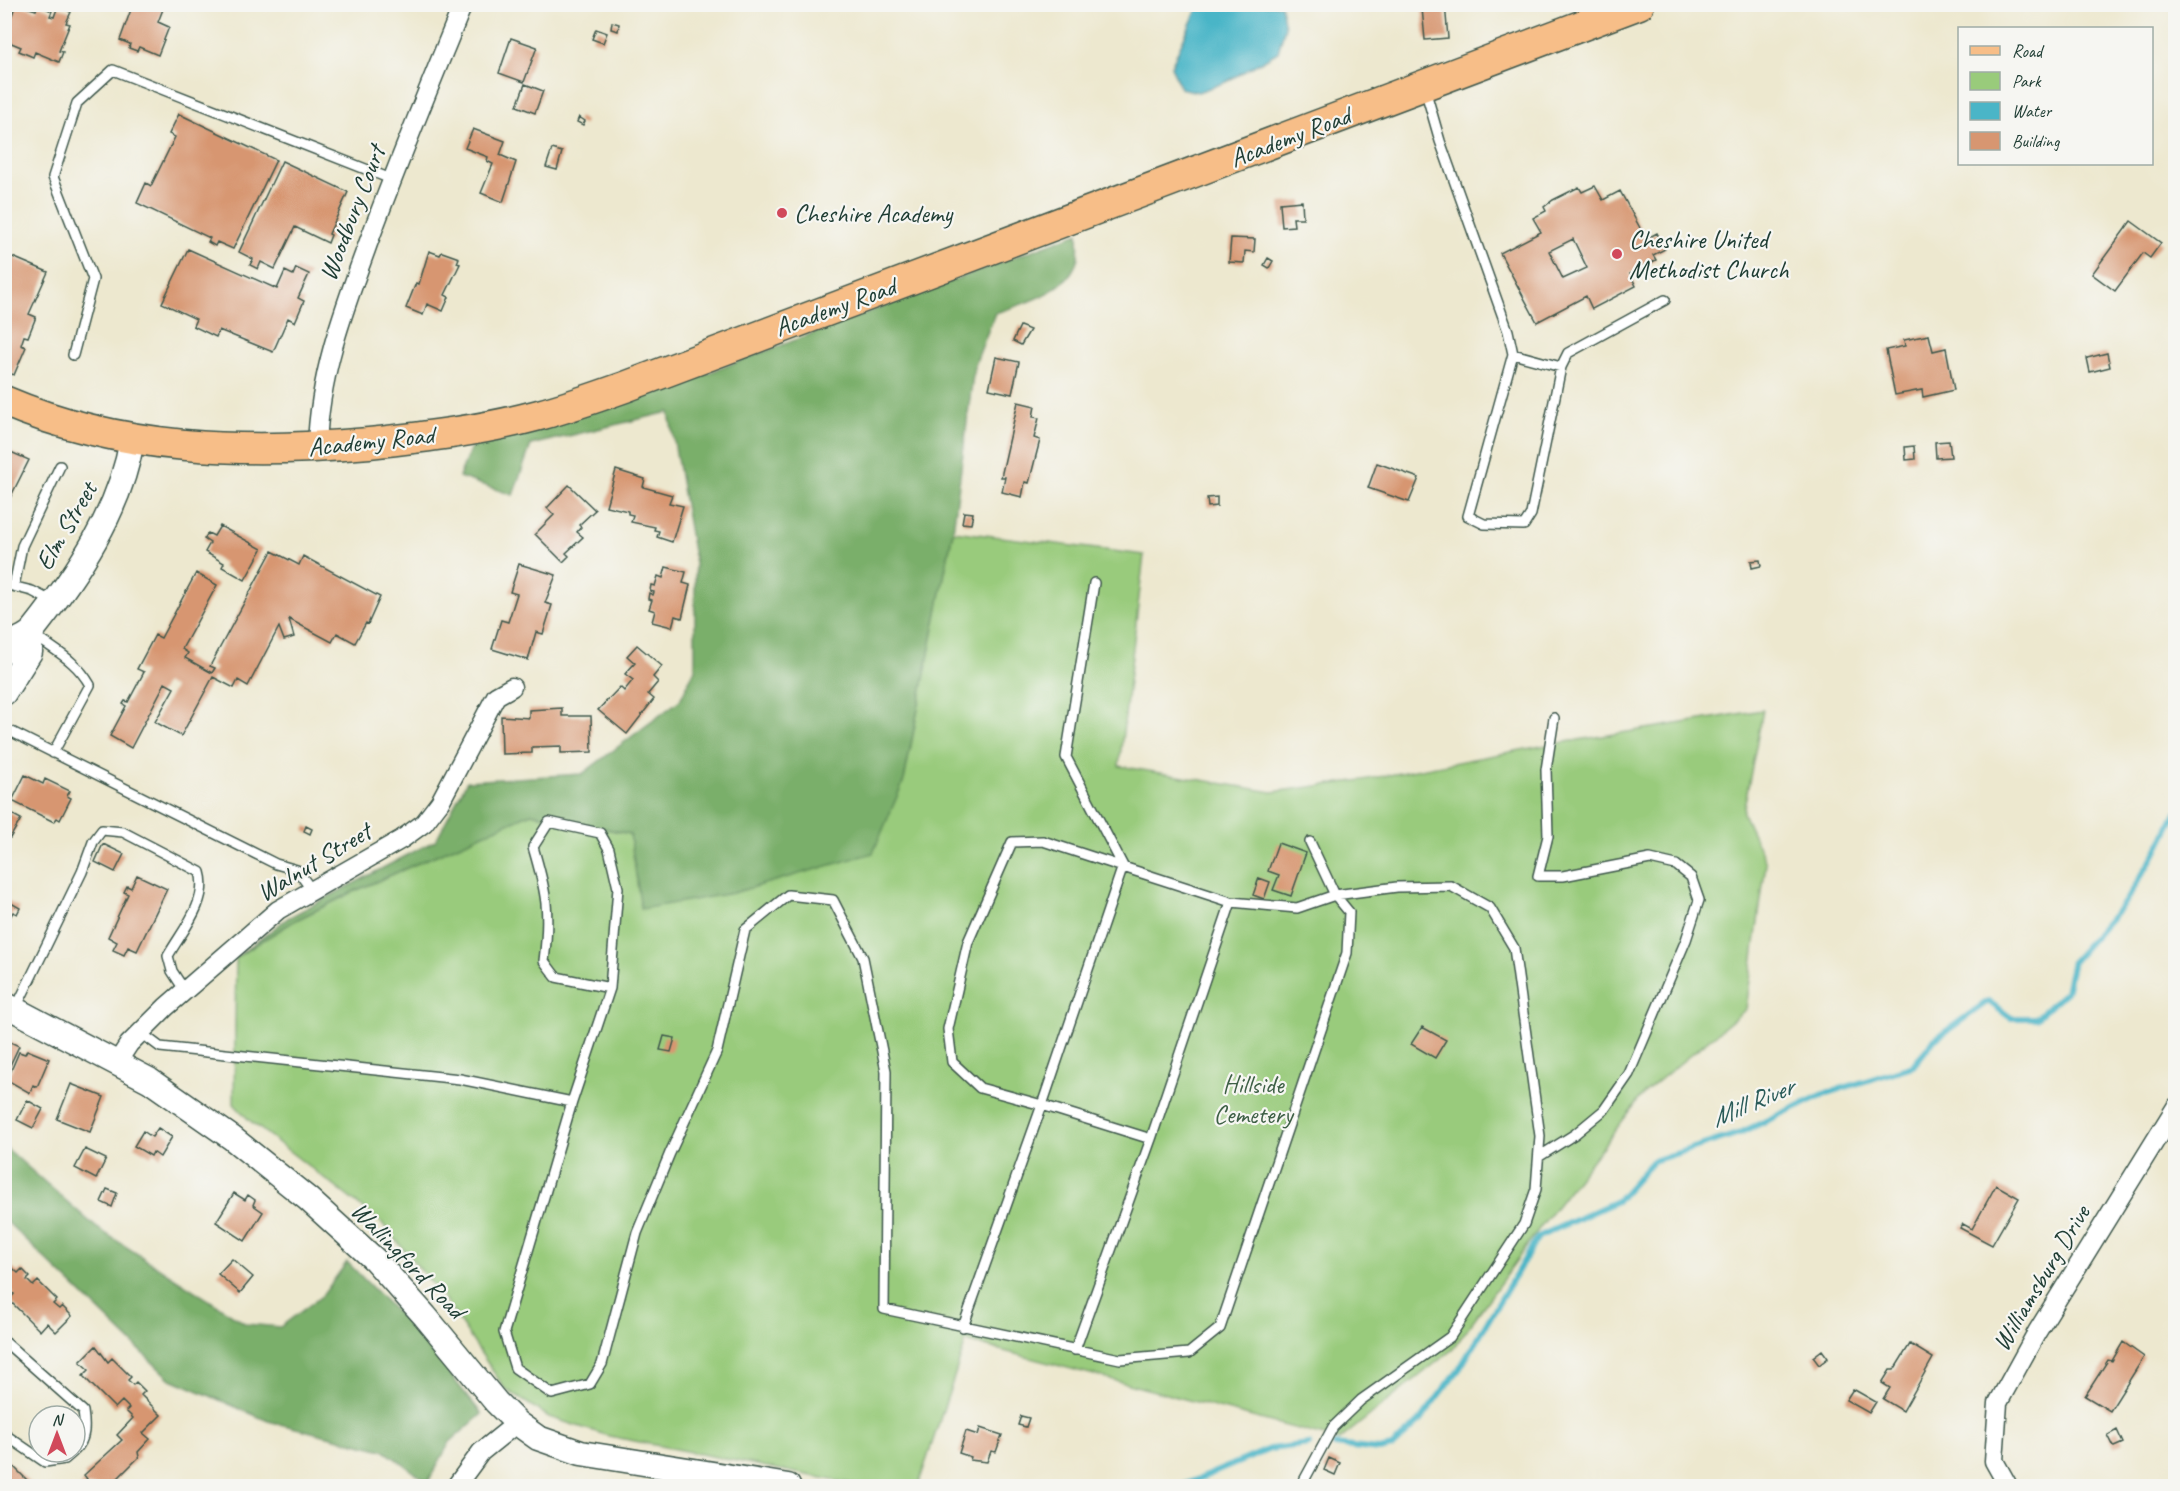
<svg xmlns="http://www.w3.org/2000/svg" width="2180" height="1491" font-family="Caveat,sans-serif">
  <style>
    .green { fill: #99cb7b; stroke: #5c8458; stroke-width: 1.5 }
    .forest { fill: #7aaf6b; stroke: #4c7650; stroke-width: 1.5 }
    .water { fill: #4ab5c7; stroke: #34797e; stroke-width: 1.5 }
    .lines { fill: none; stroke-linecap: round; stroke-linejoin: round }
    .stream { stroke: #4ab5c7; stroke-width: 6 }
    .building { fill: #d79671; fill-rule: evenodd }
    .service-casing { stroke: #3e574b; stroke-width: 12 }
    .minor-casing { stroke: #3e574b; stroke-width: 21 }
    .tertiary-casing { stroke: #3e574b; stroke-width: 27 }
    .primary-casing { stroke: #3e574b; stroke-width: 33 }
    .service { stroke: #fff; stroke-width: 9 }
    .minor { stroke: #fff; stroke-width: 18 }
    .tertiary { stroke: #fff; stroke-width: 24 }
    .primary { stroke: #f7be88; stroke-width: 30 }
    .poi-dot { fill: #d1495b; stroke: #f6f6f2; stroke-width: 2 }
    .labels { text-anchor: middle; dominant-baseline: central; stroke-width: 4.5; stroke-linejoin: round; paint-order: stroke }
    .street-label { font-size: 26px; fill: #1f3d34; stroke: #f6f6f2 }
    .poi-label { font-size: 26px; fill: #1f3d34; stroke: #f6f6f2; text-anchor: start }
    .park-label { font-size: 26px; fill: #3e6046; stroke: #f6f6f2 }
    .water-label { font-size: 27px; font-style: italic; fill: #2a5b59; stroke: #f6f6f2 }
  </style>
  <rect width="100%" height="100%" fill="#f6f6f2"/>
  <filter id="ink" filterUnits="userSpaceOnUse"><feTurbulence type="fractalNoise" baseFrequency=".0167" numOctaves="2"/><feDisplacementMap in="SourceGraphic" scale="12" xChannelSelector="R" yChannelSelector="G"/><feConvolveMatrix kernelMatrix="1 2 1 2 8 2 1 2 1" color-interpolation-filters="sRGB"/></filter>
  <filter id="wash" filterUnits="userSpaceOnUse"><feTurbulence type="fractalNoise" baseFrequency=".008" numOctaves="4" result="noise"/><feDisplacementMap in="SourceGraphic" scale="24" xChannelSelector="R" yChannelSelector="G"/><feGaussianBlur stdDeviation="1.35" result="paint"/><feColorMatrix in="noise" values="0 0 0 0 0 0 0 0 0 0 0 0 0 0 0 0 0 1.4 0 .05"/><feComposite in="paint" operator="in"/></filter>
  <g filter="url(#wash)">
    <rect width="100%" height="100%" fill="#ede8cf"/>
    <path class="green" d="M 953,531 L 1144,555 L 1119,766 L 1272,792 L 1363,780 L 1547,745 L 1763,710 L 1743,813 L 1766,863 L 1746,1009 L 1644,1093 L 1541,1226 L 1453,1349 L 1339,1440 L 966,1341 L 918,1486 L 863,1486 L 609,1436 L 549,1417 L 505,1389 L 443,1297 L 382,1223 L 249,1120 L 234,1104 L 236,957 L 294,921 L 355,891 L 531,813 L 630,834 L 642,909 L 904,780 Z"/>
    <path class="forest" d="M 1078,233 C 1078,240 1079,249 1078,257 C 1071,291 1024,304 995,313 L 974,367 L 953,531 L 904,780 L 873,853 L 733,893 L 641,909 L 630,834 L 531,813 L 355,891 L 294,921 L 236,957 L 288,918 L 436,840 L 467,781 L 582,774 L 680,700 L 695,669 L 695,563 L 669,412 L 531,445 L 513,495 L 459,477 L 471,447 L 663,390 Z
      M 5,1147 L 97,1228 L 246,1324 L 280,1327 L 323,1295 L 347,1262 L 412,1328 L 482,1414 L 450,1442 L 428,1482 L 383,1450 L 268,1421 L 169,1378 L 5,1220 Z"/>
    <path class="water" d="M 1199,5 L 1281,5 L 1285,27 L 1278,52 L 1226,82 L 1198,92 L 1180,88 L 1171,66 Z"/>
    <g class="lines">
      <path class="stream" d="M 1335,1445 L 1379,1450 L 1392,1447 L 1419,1422 L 1460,1368 L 1538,1237 L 1617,1201 L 1653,1161 L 1740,1133 L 1824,1094 L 1913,1066 L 1934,1040 L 1988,1001 L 2011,1018 L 2036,1018 L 2066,992 L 2073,961 L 2125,902 L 2157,851 L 2176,813
        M 1182,1486 L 1270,1449 L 1309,1444"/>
    </g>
    <g id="blocks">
      <path class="building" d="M 16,4 L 36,10 L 38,5 L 52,11 L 50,16 L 54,17 L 58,6 L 71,12 L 66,23 L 70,24 L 59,51 L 63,52 L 59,62 L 35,52 L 33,57 L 19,51 L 21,47 L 4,40 L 4,17 L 6,13 L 12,15 Z
        M 133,4 L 165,4 L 158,22 L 169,27 L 158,55 L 139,47 L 137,51 L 129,48 L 130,44 L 120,40 Z
        M 1438,4 L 1445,4 L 1448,38 L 1425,40 L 1422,8 L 1438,7 Z
        M 612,22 L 619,24 L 618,31 L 611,29 Z
        M 596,29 L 607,33 L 603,43 L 592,39 Z
        M 511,38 L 537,47 L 524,82 L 499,73 Z
        M 525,84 L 543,91 L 535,113 L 517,106 Z
        M 179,114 L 276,160 L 233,249 L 217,242 L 215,246 L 208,242 L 210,238 L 137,203 L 146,183 L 151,186 L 175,137 L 169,134 Z
        M 579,117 L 585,121 L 583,125 L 577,122 Z
        M 473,129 L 505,141 L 500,155 L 516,162 L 503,202 L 481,193 L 493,164 L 487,161 L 488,157 L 465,148 Z
        M 552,149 L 562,152 L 557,170 L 546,167 Z
        M 282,161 L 348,192 L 329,234 L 331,235 L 328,243 L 295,227 L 275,269 L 261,262 L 258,269 L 250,265 L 253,259 L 239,252 Z
        M 1595,186 L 1603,200 L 1620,191 L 1646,239 L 1657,233 L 1665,249 L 1653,255 L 1656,260 L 1630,274 L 1636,286 L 1592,309 L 1586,296 L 1537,322 L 1500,253 L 1541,232 L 1533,218 L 1546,211 L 1544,207 L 1553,200 L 1579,187 L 1582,192 ZM 1573,239 L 1587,268 L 1563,279 L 1549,251 Z
        M 1302,201 L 1303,218 L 1293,218 L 1294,226 L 1282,227 L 1280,203 Z
        M 2131,221 L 2161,243 L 2150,258 L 2143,253 L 2115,291 L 2092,274 Z
        M 1231,238 L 1255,239 L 1254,252 L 1245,251 L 1244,263 L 1229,262 Z
        M 188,249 L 277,289 L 285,271 L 293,275 L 296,268 L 309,274 L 298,298 L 304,301 L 295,322 L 288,318 L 273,352 L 219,330 L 216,337 L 193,326 L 196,319 L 162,303 Z
        M 429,251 L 440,255 L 442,252 L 459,258 L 457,263 L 460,264 L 445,295 L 449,297 L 443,311 L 427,304 L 423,315 L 406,308 L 416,283 L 419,284 Z
        M 8,255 L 48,272 L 29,314 L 36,317 L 28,337 L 24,336 L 21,345 L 26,347 L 14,375 L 4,371 L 4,262 Z
        M 1268,258 L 1273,261 L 1269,268 L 1264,265 Z
        M 1020,326 L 1030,330 L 1021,345 L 1013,341 Z
        M 1929,335 L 1933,351 L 1946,348 L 1954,390 L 1923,397 L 1922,390 L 1895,395 L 1886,350 L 1905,346 L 1904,340 Z
        M 2107,353 L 2110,367 L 2090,372 L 2087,358 Z
        M 996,357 L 1019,362 L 1012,394 L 989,389 Z
        M 1018,402 L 1035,406 L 1033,417 L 1039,418 L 1034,438 L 1040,440 L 1029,483 L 1025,482 L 1022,497 L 1002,492 L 1005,477 L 1001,477 Z
        M 1949,441 L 1951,457 L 1936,458 L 1935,442 Z
        M 1914,446 L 1915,459 L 1906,460 L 1905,447 Z
        M 4,449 L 29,460 L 4,510 Z
        M 1377,463 L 1419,478 L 1409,502 L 1368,488 Z
        M 616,470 L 645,479 L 643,487 L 672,495 L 669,503 L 683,506 L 672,542 L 657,537 L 659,531 L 654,530 L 655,527 L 631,522 L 633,515 L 628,514 L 628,511 L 606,506 Z
        M 569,485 L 595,510 L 579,525 L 581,527 L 577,532 L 583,537 L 566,553 L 569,556 L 563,562 L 535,534 L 554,515 L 547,508 Z
        M 1217,497 L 1217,506 L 1208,507 L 1207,498 Z
        M 964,512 L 973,513 L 971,524 L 962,523 Z
        M 220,526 L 262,549 L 245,580 L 222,567 L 224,563 L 205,552 L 210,543 L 204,539 L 208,533 L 214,536 Z
        M 272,551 L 299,565 L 303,556 L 380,597 L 368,624 L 366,623 L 355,643 L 337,633 L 332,642 L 289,619 L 294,637 L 284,640 L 279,627 L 248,686 L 238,680 L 234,688 L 213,677 L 181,736 L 155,722 L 174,688 L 165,683 L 131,748 L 110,736 L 126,706 L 123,704 L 125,701 L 128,702 L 144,672 L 137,669 L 155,635 L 161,638 L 196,573 L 217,585 L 182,649 L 188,653 L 185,658 L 212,673 L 215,668 L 210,666 Z
        M 1760,560 L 1761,566 L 1752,568 L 1751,561 Z
        M 519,564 L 556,575 L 545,603 L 552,605 L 543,634 L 536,632 L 528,660 L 492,649 L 501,620 L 508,622 L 517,594 L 510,592 Z
        M 666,567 L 686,572 L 683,583 L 690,585 L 682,618 L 675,616 L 672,627 L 652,622 L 655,611 L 649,609 L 652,600 L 648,599 L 649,593 L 653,595 L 654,592 L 650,591 L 651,585 L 655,586 L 658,576 L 663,578 Z
        M 637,645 L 662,666 L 653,677 L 658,682 L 648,694 L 654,699 L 627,734 L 598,710 L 620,687 L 624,691 L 633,680 L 625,674 L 635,663 L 627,656 Z
        M 562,708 L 562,716 L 591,716 L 592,752 L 561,753 L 561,746 L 532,747 L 532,753 L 502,754 L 501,716 L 529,718 L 529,710 Z
        M 25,775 L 43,784 L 45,779 L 70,791 L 67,796 L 71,798 L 60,820 L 57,818 L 54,822 L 12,801 Z
        M 4,810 L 21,819 L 10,838 L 4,835 Z
        M 306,826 L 312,829 L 310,834 L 304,831 Z
        M 1278,843 L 1306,853 L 1291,896 L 1273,890 L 1279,875 L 1268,871 Z
        M 103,844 L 124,854 L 115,872 L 95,862 Z
        M 137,875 L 167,889 L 137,951 L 128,947 L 124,955 L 113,950 L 117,942 L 108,937 L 128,894 L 124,892 L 127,886 L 131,888 Z
        M 1259,878 L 1270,882 L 1264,899 L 1253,895 Z
        M 4,899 L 20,908 L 17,914 L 13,912 L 4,928 Z
        M 1422,1027 L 1446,1040 L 1435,1058 L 1411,1044 Z
        M 664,1036 L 675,1038 L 671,1052 L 660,1050 Z
        M 4,1039 L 19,1046 L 4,1078 Z
        M 27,1050 L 49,1059 L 37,1087 L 33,1085 L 30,1093 L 7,1080 L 19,1052 L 25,1054 Z
        M 71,1084 L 104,1097 L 90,1132 L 57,1119 Z
        M 27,1100 L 43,1109 L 33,1128 L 17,1120 Z
        M 158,1128 L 172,1137 L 160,1157 L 153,1152 L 151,1156 L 134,1146 L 143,1131 L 152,1137 Z
        M 85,1149 L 106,1159 L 96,1179 L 75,1168 Z
        M 1996,1185 L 2019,1198 L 1992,1245 L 1960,1228 L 1963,1224 L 1972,1229 Z
        M 107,1189 L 117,1193 L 112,1207 L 101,1202 Z
        M 234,1193 L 245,1200 L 248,1195 L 255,1200 L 253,1205 L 263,1212 L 245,1241 L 216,1222 Z
        M 232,1259 L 253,1277 L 240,1293 L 218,1274 Z
        M 4,1260 L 18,1273 L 22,1269 L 30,1277 L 27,1280 L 33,1286 L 38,1281 L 57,1300 L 53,1304 L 59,1309 L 62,1306 L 72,1316 L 56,1332 L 47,1323 L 40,1331 L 9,1300 L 14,1294 L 7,1287 L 4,1289 Z
        M 2123,1342 L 2144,1357 L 2110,1411 L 2085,1396 L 2108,1360 L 2112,1361 Z
        M 1910,1344 L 1933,1358 L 1903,1411 L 1883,1399 L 1890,1388 L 1882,1383 L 1890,1370 L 1894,1370 Z
        M 96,1346 L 108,1362 L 112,1358 L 131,1377 L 128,1380 L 133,1385 L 136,1382 L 145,1391 L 141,1395 L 161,1415 L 143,1433 L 150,1439 L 138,1452 L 139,1457 L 110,1486 L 79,1486 L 87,1479 L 84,1475 L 122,1440 L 117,1435 L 133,1418 L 126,1411 L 129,1408 L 122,1401 L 115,1408 L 83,1376 L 89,1370 L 80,1362 Z
        M 1822,1350 L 1828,1358 L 1819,1365 L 1813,1357 Z
        M 1853,1389 L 1876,1402 L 1869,1413 L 1846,1400 Z
        M 1021,1416 L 1029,1418 L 1026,1427 L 1018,1425 Z
        M 980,1428 L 1002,1435 L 996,1452 L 991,1451 L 987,1462 L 970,1460 L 971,1457 L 959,1453 L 966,1431 L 978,1435 Z
        M 2117,1430 L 2123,1443 L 2114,1447 L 2108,1435 Z
        M 1329,1458 L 1340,1463 L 1335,1475 L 1324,1470 Z
        M 7,1460 L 33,1486 L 4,1486 L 4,1462 Z"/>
    </g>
  </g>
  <g filter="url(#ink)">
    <use href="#blocks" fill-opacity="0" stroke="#3e574b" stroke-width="1.5"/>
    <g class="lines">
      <defs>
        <path id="service" d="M 1425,89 L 1440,141 L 1508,331 L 1513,354 L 1468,516 L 1484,524 L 1524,525 L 1531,514 L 1561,367 L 1568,353 L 1665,300
          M 1513,354 L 1561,367
          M 73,355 L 93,279 L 53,177 L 77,103 L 113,70 L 391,179
          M 4,584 L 32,591 L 53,602
          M 14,586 L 22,546 L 60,466
          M 33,634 C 55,651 76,660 90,685 L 53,753
          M 4,728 L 276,864 L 297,870 L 311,889
          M 16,1008 L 82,872 L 93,842 L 102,830 L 123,832 L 200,872 C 209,901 182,931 168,956 L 172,971 L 185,991
          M 140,1032 L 160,1047 L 460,1079 L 572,1102 L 504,1332 L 515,1368 L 552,1394 L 590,1384 L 602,1364 L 637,1233 L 670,1153 L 717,1051 L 745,930 L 788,895 L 833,900 L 863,958 L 886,1071 L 884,1309 L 1120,1359 L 1189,1353 L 1220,1328 L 1347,953 L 1349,912 L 1335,895 L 1297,908 L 1231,902 L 1043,841 L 1012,842 L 968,942 L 948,1029 L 952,1062 L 980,1088 L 1042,1105 L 963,1327
          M 572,1102 L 610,988 L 618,888 L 609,849 L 600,833 L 549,822 L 533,847 C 547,894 550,912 544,961 L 556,977 L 610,988
          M 1151,1139 L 1231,902
          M 1540,1156 L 1575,1134 L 1604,1110 L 1629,1074 L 1686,940 L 1699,900 L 1691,877 L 1676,865 L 1650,859 L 1563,876 L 1538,876 L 1548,836 L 1546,770 L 1554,718
          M 4,1341 L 83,1411 C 85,1425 86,1440 75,1450
          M 1075,1350 L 1151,1139 L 1042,1105 L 1123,866 L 1066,757 L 1094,583
          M 4,1434 L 45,1462 L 65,1459 L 73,1452
          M 1301,1486 L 1333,1427 L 1361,1400 L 1450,1337 L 1524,1224 L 1536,1189 L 1540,1136 L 1514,948 L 1490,908 L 1451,886 L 1397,887 L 1335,895 L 1310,842"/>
        <path id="minor" d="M 317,447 C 319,374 344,309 369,241 C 398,162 431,83 463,4
          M 116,1064 L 129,1044 L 166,1007 L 278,910 L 402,839 L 424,823 L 440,802 L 496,696 L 512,687
          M 456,1486 L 481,1452 L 517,1423
          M 2008,1486 L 1994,1461 L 1998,1403 L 2037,1332 L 2176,1107"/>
        <path id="tertiary" d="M 4,651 C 13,639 26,639 33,630 C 78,573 120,511 132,440
          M 4,693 L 30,652 L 31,633
          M 4,1004 L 149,1080 L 232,1138 L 308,1199 L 375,1260 L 425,1316 L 496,1402 L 517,1423 L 538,1438 L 581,1453 L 788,1486"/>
        <path id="primary" d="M 4,401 C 121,451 245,454 369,443 C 426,437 484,430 539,415 C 569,407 597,397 625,387 L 1639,4"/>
      </defs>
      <use href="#service" class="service-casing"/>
      <use href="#minor" class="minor-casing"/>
      <use href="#tertiary" class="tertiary-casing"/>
      <use href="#primary" class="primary-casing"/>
      <use href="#service" class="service"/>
      <use href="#minor" class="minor"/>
      <use href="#tertiary" class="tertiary"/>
      <use href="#primary" class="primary"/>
    </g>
  </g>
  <g class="poi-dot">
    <circle cx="782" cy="213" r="6"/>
    <circle cx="1617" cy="254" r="6"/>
  </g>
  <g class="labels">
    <g class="street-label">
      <text transform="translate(1290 137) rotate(-21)">Academy Road</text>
      <text transform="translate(352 213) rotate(-69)">Woodbury Court</text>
      <text transform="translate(835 307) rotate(-20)">Academy Road</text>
      <text transform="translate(371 441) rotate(-6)">Academy Road</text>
      <text transform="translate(66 526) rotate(-60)">Elm Street</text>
      <text transform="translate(314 862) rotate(-31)">Walnut Street</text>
      <text transform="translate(408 1260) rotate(46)">Wallingford Road</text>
      <text transform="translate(2041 1278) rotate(-59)">Williamsburg Drive</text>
    </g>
    <g class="poi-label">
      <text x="794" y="213">Cheshire Academy</text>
      <text x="1629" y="239">Cheshire United<tspan x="1629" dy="30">Methodist Church</tspan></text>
    </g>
    <g class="park-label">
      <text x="1253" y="1084">Hillside<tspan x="1253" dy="30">Cemetery</tspan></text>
    </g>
    <g class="water-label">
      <text transform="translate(1752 1102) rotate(-23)">Mill River</text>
    </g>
  </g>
  <rect width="2180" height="1491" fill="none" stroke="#f6f6f2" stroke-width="24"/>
  <rect x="1958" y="27" width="195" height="138" fill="#f6f6f2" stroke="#a0aca6" stroke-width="1.5"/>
  <rect x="1970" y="46" width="30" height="9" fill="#f7be88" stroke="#a0aca6" stroke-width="1.5"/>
  <text x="2012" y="57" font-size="18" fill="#1f3d34">Road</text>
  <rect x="1970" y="72" width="30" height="18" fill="#99cb7b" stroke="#a0aca6" stroke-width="1.5"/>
  <text x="2012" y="87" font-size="18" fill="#1f3d34">Park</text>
  <rect x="1970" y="102" width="30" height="18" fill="#4ab5c7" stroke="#a0aca6" stroke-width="1.5"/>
  <text x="2012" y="117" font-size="18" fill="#1f3d34">Water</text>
  <rect x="1970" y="132" width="30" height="18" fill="#d79671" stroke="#a0aca6" stroke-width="1.5"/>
  <text x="2012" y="147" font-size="18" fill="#1f3d34">Building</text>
  <g transform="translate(57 1434)"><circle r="28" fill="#f6f6f2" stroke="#a0aca6" stroke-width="1.5"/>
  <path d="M0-4.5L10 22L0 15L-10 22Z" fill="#d1495b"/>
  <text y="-9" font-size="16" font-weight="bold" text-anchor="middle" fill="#1f3d34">N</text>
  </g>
</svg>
